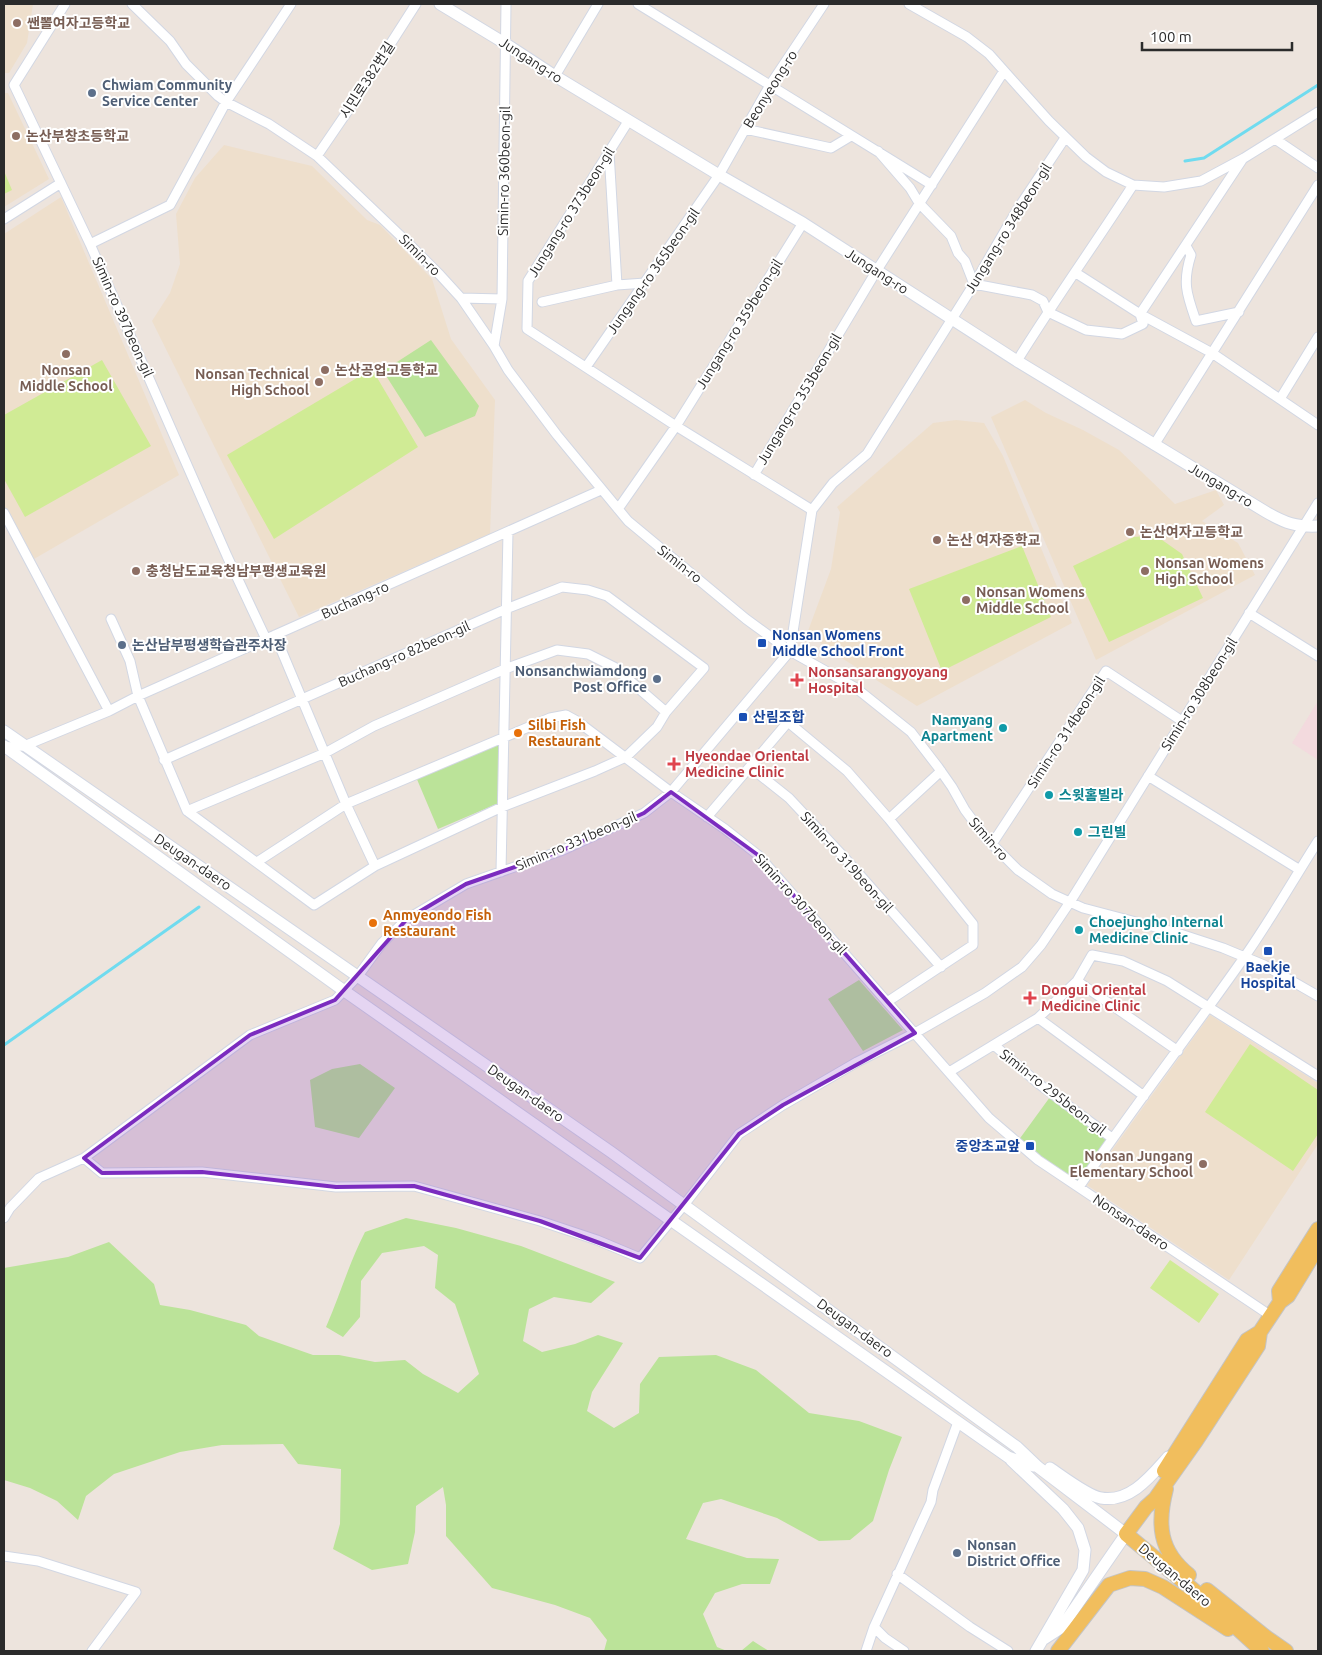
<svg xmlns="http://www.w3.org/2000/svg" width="1322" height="1655" font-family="Ubuntu,'Noto Sans KR',sans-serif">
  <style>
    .education { fill: #eedfcc }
    .medical { fill: #f3dade }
    .green { fill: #bbe399 }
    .pitch { fill: #d0eb95 }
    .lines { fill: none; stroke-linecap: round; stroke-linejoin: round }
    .stream { stroke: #70dbef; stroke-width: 3 }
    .minor-casing { stroke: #d2d7e3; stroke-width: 11 }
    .tertiary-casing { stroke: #d2d7e3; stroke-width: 13 }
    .primary-casing { stroke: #c4c4c4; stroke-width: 16 }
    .minor { stroke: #fff; stroke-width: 9 }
    .tertiary { stroke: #fff; stroke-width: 11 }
    .primary { stroke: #f1be5d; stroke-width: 14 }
    .marked { fill: #7b2cbf; fill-opacity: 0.2; stroke: #7b2cbf; stroke-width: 4; stroke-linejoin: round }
    .education-dot { fill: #8d6e63; stroke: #fff; stroke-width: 2 }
    .service-dot { fill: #5c6f8a; stroke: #fff; stroke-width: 2 }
    .transit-dot { fill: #1a4fb4; stroke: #fff; stroke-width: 2 }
    .health-dot { fill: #e0444e; stroke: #fff; stroke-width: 2 }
    .culture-dot { fill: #0f9aa8; stroke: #fff; stroke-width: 2 }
    .food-dot { fill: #e8710a; stroke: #fff; stroke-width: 2 }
    .labels { text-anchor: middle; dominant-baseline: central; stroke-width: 4; stroke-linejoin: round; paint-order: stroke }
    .education-label { font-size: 14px; font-weight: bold; fill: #785e54; stroke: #fff; text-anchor: start }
    .street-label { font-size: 14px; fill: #2b2b2b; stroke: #fff }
    .service-label { font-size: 14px; font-weight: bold; fill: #4e5e75; stroke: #fff; text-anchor: start }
    .transit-label { font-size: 14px; font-weight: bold; fill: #164399; stroke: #fff; text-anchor: start }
    .health-label { font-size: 14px; font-weight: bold; fill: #be3a42; stroke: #fff; text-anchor: start }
    .culture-label { font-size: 14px; font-weight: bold; fill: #0d838f; stroke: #fff; text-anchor: start }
    .food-label { font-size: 14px; font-weight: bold; fill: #c56008; stroke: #fff; text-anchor: start }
  </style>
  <rect width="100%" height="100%" fill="#ede4dd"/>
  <path class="education" d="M 4,4 L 33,4 L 27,43 L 9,73 L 4,73 Z
    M 4,93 L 8,93 L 49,179 L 4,207 Z
    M 224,145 L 312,166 L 367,220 L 380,225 L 432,279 L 451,339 L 495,400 L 490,534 L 299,617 L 152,321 L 170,293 L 180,264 L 176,214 L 195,178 Z
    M 61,197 L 179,475 L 34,559 L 4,506 L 4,234 Z
    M 1025,400 L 1046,413 L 1083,430 L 1119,450 L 1175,504 L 1216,490 L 1224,505 L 1202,521 L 1238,543 L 1255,575 L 1096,660 L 991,417 Z
    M 956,420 L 984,423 L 1003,456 L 1072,623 L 917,706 L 826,648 L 808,631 L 831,569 L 840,512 L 837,507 L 933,423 Z
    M 1210,1015 L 1318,1083 L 1318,1144 L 1229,1280 L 1087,1185 Z"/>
  <path class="medical" d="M 1318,701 L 1318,760 L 1292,743 Z"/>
  <path class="green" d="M 431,340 L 479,406 L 475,416 L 425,437 L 383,371 Z
    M 499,743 L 499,803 L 438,829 L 416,777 Z
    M 859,980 L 903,1030 L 863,1051 L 828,999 Z
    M 360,1064 L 395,1088 L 359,1138 L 315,1127 L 310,1080 L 332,1069 Z
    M 1050,1097 L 1108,1139 L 1078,1182 L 1018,1141 Z
    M 406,1218 L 456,1228 L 521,1246 L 615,1282 L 591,1303 L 554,1297 L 529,1309 L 523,1341 L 542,1352 L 575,1344 L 598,1335 L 623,1343 L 592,1392 L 587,1411 L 614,1428 L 639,1413 L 640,1384 L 659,1357 L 716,1355 L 756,1370 L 809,1413 L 859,1421 L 902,1437 L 889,1470 L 873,1521 L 850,1540 L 819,1541 L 777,1518 L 721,1499 L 703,1503 L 686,1539 L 747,1558 L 779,1559 L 770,1584 L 742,1584 L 715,1593 L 703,1614 L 717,1647 L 727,1651 L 604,1651 L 607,1640 L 590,1618 L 555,1605 L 492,1588 L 446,1536 L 446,1505 L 443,1487 L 416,1506 L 415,1532 L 408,1564 L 372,1570 L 333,1549 L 340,1524 L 341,1469 L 298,1464 L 283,1444 L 222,1445 L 180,1452 L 114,1474 L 86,1496 L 78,1520 L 57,1501 L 30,1488 L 4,1480 L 4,1268 L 68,1257 L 109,1242 L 154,1284 L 160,1305 L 190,1310 L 246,1325 L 259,1336 L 313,1355 L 339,1355 L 375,1362 L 405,1360 L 423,1374 L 458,1393 L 479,1374 L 455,1304 L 435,1288 L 438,1255 L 424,1246 L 382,1253 L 361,1281 L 360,1317 L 343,1337 L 326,1327 C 340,1295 349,1263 365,1232 Z
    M 753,1641 L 769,1651 L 741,1651 Z"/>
  <path class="pitch" d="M 4,171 L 12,190 L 4,194 Z
    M 102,360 L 151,446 L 25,517 L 4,479 L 4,415 Z
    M 372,369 L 418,447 L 274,539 L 227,455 Z
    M 1155,535 L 1182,554 L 1203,598 L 1109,642 L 1073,566 L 1134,537 Z
    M 1022,546 L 1051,617 L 942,671 L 909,589 Z
    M 1250,1044 L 1318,1090 L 1318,1134 L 1293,1171 L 1205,1112 Z
    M 1170,1260 L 1219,1294 L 1199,1323 L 1150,1288 Z"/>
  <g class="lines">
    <path class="stream" d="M 1185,161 L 1204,158 L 1318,85
      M 4,1045 L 199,907"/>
    <defs>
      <path id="minor" d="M 132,4 L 170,41 L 186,64 L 218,96 L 226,102 L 269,124 L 317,156 L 407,242 L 440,275 L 461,298 L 494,346 L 508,370 L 557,435 L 628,521 L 746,619 L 790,651 L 856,688 L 911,732 L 938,767 L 952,787 L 965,810 L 986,838 L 1018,870 L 1052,894 L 1083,908 L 1174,932 L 1223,948 L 1264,965 L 1318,996
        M 638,4 L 932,185
        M 909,4 L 967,37 L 989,54 L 1049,121 L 1086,157 L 1106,172 L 1133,185 L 1164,187 L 1201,181 L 1244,158 L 1318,112
        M 555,76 L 598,4
        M 14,85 L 90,244 L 227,556 L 266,639
        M 14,85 L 65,4
        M 629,120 L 528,281 L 527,329 L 676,426 L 812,510
        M 745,129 L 831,148 L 851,136
        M 1275,139 L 1318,168
        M 878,151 L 910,188 L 919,203 L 951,236 L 958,253 L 965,261 L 974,284 L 1032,295 L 1043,301 L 1048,312 L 1086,330 L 1122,334 L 1143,324 L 1140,314
        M 609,152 L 617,285 L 645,283
        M 317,156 L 345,115 L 416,4
        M 4,219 L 61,183
        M 90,244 L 170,205 L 226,102 L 291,4
        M 1186,246 L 1191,255 C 1182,283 1187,295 1196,321 L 1239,312
        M 1076,273 L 1140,314 L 1212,353 L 1318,425
        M 461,298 L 502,299
        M 542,302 L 617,285
        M 1140,314 L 1242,160
        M 494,346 L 502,299 L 506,4
        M 1017,361 C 1054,301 1095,244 1133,185
        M 586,367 L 719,175 L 770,85 L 824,4
        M 1280,399 L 1318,337
        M 1154,445 L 1318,185
        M 754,475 L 877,270 L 1004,71
        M 618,509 L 676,426 L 803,223
        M 4,513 L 109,711
        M 1249,613 L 1318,656
        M 111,619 L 130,661 L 138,696 L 187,811 L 314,905 L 375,866 L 502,807 L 595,771 L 626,757 L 657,727 L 666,712 L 704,668 L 607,596 L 588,590 L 562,587 L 506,609 L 164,760
        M 275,635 L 346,804 L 375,866
        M 790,651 L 671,792 L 644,813 L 563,850 L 466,884 L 407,919 L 382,943 L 358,976 L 335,1000 L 250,1035 L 84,1158 L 102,1173 L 202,1172 L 336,1187 L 414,1186 L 540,1221 L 597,1240 L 640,1258 L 684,1205 L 739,1134 L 783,1105 L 857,1062 L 915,1033 L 985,993 L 1022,967 L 1041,945 L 1070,902 L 1318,503
        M 790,651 L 812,510 L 833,483 L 867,454 L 974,284 L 1017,210 L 1065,138
        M 4,747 L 24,746 L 109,711 L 138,696 L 601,490
        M 750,767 L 789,798 L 844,857 L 941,967
        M 1148,776 L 1300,870
        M 187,811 L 325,753 L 374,726 L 505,669 L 557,650 L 588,654 L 614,667 L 666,712
        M 707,817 L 788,722 L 847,771 L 889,819 L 973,924 L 973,945 L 887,1002
        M 889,819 L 941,771
        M 992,844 L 1106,671 L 1182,721
        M 257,862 L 346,804 L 550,718 L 566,715 L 577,721 L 671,792 L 725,829 L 758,855 L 989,1118 L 1038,1160 L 1271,1316
        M 501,872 L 508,532
        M 1077,981 L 1178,1051
        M 1038,1018 L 1144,1096
        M 994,1045 L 1039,1084 L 1112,1138
        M 949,1072 L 1038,1018 L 1077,981 L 1092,955 L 1123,961 L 1167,981 L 1318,1076
        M 1079,1187 C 1131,1110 1189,1036 1243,959 C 1270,921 1293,880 1318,841
        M 4,1218 L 10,1208 L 39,1178 L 84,1158
        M 4,1556 L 38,1561 L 136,1592 L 92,1651
        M 897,1574 L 970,1627 L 1008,1651
        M 874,1627 L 885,1638 L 904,1651
        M 866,1651 L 874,1627 L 931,1502 L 933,1490 L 958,1422"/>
      <path id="tertiary" d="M 440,4 L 506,44 L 555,76 L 719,175 L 803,223 L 1017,361 L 1266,512 C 1285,523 1296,527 1318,526
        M 4,731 L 611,1152 L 1017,1447 L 1038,1467 L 1126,1534 L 1061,1628 L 1044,1639
        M 4,746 L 343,990 L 1008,1457 L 1034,1466
        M 1011,1460 L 1063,1509 L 1078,1528 L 1085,1550 L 1083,1570 L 1036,1651
        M 1050,1468 C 1062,1476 1088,1496 1101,1498 C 1130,1503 1151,1476 1168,1457"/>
      <path id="primary" d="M 1280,1302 L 1279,1291 L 1318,1229
        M 1260,1332 L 1258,1346 L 1196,1441 L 1155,1499 L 1146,1507 L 1126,1534 L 1214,1607 L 1262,1651
        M 1164,1471 L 1247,1340 L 1260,1332 L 1280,1302 L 1288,1296 L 1318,1247
        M 1166,1489 C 1157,1524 1159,1551 1189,1575
        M 1207,1590 L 1267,1638
        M 1260,1633 L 1286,1651
        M 1058,1651 L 1109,1585 L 1130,1578 L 1145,1579 L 1163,1587 L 1228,1629"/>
    </defs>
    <use href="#minor" class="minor-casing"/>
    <use href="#tertiary" class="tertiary-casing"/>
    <use href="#primary" class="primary-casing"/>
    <use href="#minor" class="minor"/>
    <use href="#tertiary" class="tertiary"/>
    <use href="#primary" class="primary"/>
  </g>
  <path class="marked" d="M 671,792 L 758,855 L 915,1033 L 783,1105 L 739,1134 L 640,1258 L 540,1221 L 414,1186 L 336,1187 L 202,1172 L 102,1173 L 84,1158 L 250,1035 L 335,1000 L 407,919 L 466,884 L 563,850 L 644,813 Z"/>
  <g class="education-dot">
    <circle cx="17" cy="23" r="5"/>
    <circle cx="16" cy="136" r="5"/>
    <circle cx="66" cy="354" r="5"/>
    <circle cx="325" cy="370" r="5"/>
    <circle cx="319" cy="382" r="5"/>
    <circle cx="1130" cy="532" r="5"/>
    <circle cx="937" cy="540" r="5"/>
    <circle cx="136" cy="571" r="5"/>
    <circle cx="1145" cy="571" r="5"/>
    <circle cx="966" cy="600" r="5"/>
    <circle cx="1203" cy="1164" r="5"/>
  </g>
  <g class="service-dot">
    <circle cx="92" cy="93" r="5"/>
    <circle cx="122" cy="645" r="5"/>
    <circle cx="657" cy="679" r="5"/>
    <circle cx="957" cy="1553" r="5"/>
  </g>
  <g class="transit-dot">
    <rect x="757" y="638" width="10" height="10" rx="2.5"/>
    <rect x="738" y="712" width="10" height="10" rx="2.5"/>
    <rect x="1263" y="946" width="10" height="10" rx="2.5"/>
    <rect x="1025" y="1141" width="10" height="10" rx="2.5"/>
  </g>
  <g class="health-dot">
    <path d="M794.5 672.5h5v5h5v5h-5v5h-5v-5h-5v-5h5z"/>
    <path d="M671.5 756.5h5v5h5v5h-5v5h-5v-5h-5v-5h5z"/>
    <path d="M1027.5 990.5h5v5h5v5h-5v5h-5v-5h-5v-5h5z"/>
  </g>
  <g class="culture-dot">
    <circle cx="1003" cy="728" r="5"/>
    <circle cx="1049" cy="795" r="5"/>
    <circle cx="1078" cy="832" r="5"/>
    <circle cx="1079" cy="930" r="5"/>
  </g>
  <g class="food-dot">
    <circle cx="518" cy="733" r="5"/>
    <circle cx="373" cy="923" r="5"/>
  </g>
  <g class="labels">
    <g class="education-label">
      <text x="27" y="23">쌘뽈여자고등학교</text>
      <text x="26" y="136">논산부창초등학교</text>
      <text x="66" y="370" text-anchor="middle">Nonsan<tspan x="66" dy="16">Middle School</tspan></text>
      <text x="335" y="370">논산공업고등학교</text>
      <text x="309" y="374" text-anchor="end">Nonsan Technical<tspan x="309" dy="16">High School</tspan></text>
      <text x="1140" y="532">논산여자고등학교</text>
      <text x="947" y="540">논산 여자중학교</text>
      <text x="1155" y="563">Nonsan Womens<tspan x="1155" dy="16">High School</tspan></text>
      <text x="146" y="571">충청남도교육청남부평생교육원</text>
      <text x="976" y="592">Nonsan Womens<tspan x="976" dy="16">Middle School</tspan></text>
      <text x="1193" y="1156" text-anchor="end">Nonsan Jungang<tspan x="1193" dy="16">Elementary School</tspan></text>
    </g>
    <g class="street-label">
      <text transform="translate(531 60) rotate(33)">Jungang-ro</text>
      <text transform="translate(367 80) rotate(-57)">시민로382번길</text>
      <text transform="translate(770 89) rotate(-58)">Beonyeong-ro</text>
      <text transform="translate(504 171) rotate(-89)">Simin-ro 360beon-gil</text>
      <text transform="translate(571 212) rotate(-58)">Jungang-ro 373beon-gil</text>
      <text transform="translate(1008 228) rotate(-58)">Jungang-ro 348beon-gil</text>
      <text transform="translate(420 255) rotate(45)">Simin-ro</text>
      <text transform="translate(653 271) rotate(-55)">Jungang-ro 365beon-gil</text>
      <text transform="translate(877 271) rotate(33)">Jungang-ro</text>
      <text transform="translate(123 317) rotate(66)">Simin-ro 397beon-gil</text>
      <text transform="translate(739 324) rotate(-58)">Jungang-ro 359beon-gil</text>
      <text transform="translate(799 399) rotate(-59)">Jungang-ro 353beon-gil</text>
      <text transform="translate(1221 485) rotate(31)">Jungang-ro</text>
      <text transform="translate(680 564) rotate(38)">Simin-ro</text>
      <text transform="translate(355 600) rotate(-24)">Buchang-ro</text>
      <text transform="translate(404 654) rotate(-24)">Buchang-ro 82beon-gil</text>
      <text transform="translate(1199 694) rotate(-58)">Simin-ro 308beon-gil</text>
      <text transform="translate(1066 732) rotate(-57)">Simin-ro 314beon-gil</text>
      <text transform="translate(989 839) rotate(49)">Simin-ro</text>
      <text transform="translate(576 841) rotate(-23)">Simin-ro 331beon-gil</text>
      <text transform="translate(193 862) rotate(34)">Deugan-daero</text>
      <text transform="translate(847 862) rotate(48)">Simin-ro 319beon-gil</text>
      <text transform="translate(801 904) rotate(48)">Simin-ro 307beon-gil</text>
      <text transform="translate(1053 1092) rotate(38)">Simin-ro 295beon-gil</text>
      <text transform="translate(526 1093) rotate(35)">Deugan-daero</text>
      <text transform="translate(1131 1222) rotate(34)">Nonsan-daero</text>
      <text transform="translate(855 1328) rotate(36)">Deugan-daero</text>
      <text transform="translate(1175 1575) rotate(40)">Deugan-daero</text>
    </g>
    <g class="service-label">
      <text x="102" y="85">Chwiam Community<tspan x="102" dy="16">Service Center</tspan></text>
      <text x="132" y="645">논산남부평생학습관주차장</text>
      <text x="647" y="671" text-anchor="end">Nonsanchwiamdong<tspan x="647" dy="16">Post Office</tspan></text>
      <text x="967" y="1545">Nonsan<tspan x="967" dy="16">District Office</tspan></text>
    </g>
    <g class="transit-label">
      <text x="772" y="635">Nonsan Womens<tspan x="772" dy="16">Middle School Front</tspan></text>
      <text x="753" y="717">산림조합</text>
      <text x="1268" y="967" text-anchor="middle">Baekje<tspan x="1268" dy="16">Hospital</tspan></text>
      <text x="1020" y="1146" text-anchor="end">중앙초교앞</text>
    </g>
    <g class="health-label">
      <text x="808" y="672">Nonsansarangyoyang<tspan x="808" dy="16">Hospital</tspan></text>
      <text x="685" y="756">Hyeondae Oriental<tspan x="685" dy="16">Medicine Clinic</tspan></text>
      <text x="1041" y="990">Dongui Oriental<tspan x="1041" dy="16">Medicine Clinic</tspan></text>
    </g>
    <g class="culture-label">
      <text x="993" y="720" text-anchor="end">Namyang<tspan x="993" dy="16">Apartment</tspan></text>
      <text x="1059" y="795">스윗홈빌라</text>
      <text x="1088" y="832">그린빌</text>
      <text x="1089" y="922">Choejungho Internal<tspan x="1089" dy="16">Medicine Clinic</tspan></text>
    </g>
    <g class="food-label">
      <text x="528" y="725">Silbi Fish<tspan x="528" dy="16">Restaurant</tspan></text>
      <text x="383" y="915">Anmyeondo Fish<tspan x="383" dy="16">Restaurant</tspan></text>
    </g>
  </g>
  <rect width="1322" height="1655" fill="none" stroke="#2b2b2b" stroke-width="10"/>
  <path d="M1142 42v8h150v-8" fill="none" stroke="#2b2b2b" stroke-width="2.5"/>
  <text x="1150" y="42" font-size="15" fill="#2b2b2b" stroke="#ffffff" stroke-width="4" paint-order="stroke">100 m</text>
</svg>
